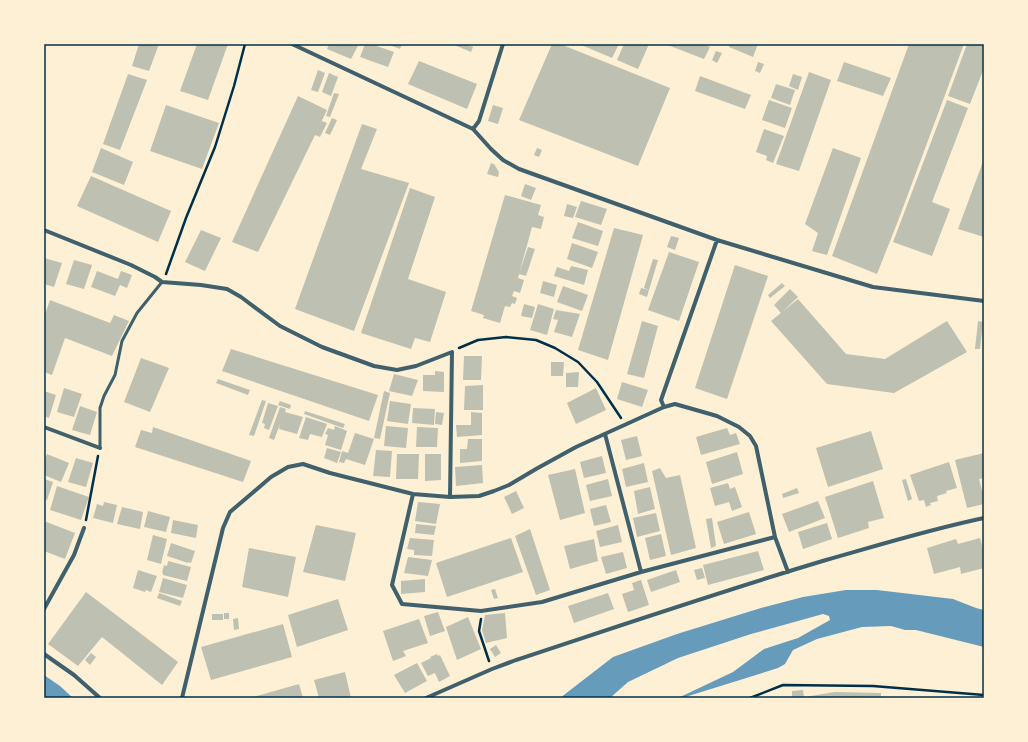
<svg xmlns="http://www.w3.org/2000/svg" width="1028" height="742" font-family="Cabin,sans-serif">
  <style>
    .water { fill: #669bbc }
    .building { fill: #bec0b2 }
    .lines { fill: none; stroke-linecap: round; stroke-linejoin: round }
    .path { stroke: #003049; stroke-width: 2.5 }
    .service { stroke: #3f606c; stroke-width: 3 }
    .minor { stroke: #3f606c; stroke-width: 4 }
    .neatline { fill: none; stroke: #003049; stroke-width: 1.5 }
  </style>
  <rect width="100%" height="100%" fill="#fdf0d5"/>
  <path class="water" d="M 846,590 L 877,590 L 953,599 L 976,608 L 984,610 L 984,647 L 916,630 L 905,630 L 891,626 L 862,627 L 817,639 L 793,650 L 785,664 L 778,668 L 682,698 L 678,698 L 733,672 L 764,649 L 798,638 L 830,620 L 829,616 L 823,614 L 751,634 L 678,658 L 628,682 L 610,698 L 560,698 L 613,657 L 677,634 L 761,608 L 803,597 Z
    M 44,675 L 60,686 L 73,698 L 44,698 Z"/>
  <path class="building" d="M 139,44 L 159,44 L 149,71 L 132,66 Z
    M 197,44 L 228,44 L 208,100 L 180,91 Z
    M 329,44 L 359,44 L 351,59 L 327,49 Z
    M 365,44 L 371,44 L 394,52 L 388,67 L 360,57 Z
    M 387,44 L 402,44 L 400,49 Z
    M 452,44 L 465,44 L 473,47 L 471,52 Z
    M 552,44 L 560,44 L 670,88 L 638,166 L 519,120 Z
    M 579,44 L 619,44 L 612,58 Z
    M 624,44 L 649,44 L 638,69 L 617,60 Z
    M 665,44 L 703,44 L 710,47 L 704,59 Z
    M 730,44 L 758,44 L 753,57 L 729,47 Z
    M 909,44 L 964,44 L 898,221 L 877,274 L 832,256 Z
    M 967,44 L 984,44 L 984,68 L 970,104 L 948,96 Z
    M 716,51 L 722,53 L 717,63 L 712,60 Z
    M 419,61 L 477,84 L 467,109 L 408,84 Z
    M 758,62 L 764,64 L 760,73 L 755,71 Z
    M 844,62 L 891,78 L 883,96 L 837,81 Z
    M 318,70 L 325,73 L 318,92 L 311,90 Z
    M 809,72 L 831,80 L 799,171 L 776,164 Z
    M 329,73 L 338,77 L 331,96 L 322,92 Z
    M 128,74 L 147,80 L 120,150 L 103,144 Z
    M 793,74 L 802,77 L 798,90 L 789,86 Z
    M 700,76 L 751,95 L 745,109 L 695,91 Z
    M 776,84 L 795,90 L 790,105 L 771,98 Z
    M 334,93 L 339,94 L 330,117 L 326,116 Z
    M 298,96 L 327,110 L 318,129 L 322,121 L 327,123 L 320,137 L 315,135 L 258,252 L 232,242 Z
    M 769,100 L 792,108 L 785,128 L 762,120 Z
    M 947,100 L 968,108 L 932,202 L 950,209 L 932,256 L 893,242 Z
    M 166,105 L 219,123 L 202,169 L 150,151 Z
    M 493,105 L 503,108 L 498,124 L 488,121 Z
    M 332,118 L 337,120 L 330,135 L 325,133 Z
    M 362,124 L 377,129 L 361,169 L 409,183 L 354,331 L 295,309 Z
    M 764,129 L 784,136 L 773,163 L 766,160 L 767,156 L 756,152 Z
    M 101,148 L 133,162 L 124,185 L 92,172 Z
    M 537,148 L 542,150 L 539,157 L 534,155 Z
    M 833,148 L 861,158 L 827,255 L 812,251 L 818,233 L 805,224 Z
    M 984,159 L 984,237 L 958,229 Z
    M 491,163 L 494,164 L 499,172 L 498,177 L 487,174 Z
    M 91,176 L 171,211 L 158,242 L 77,206 Z
    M 525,184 L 536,188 L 531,200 L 521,196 Z
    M 410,188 L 435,197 L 408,279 L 446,292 L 430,342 L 415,338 L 411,349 L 361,333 Z
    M 505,195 L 541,205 L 538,215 L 544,217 L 541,229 L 532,227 L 518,278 L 524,280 L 520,293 L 514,291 L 512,296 L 517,298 L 515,304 L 512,303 L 510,307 L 505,306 L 500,323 L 483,318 L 484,315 L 471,311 Z
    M 581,201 L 607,209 L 601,225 L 575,217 Z
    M 567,204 L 577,207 L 573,218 L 564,216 Z
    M 578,222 L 603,231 L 598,246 L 572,238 Z
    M 614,228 L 643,235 L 608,360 L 578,350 Z
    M 201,230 L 221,238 L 205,271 L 185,262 Z
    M 671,236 L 679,238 L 675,250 L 667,247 Z
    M 572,243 L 598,252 L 592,268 L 567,259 Z
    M 528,247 L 535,249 L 526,276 L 519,274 Z
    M 669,252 L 699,262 L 679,321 L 648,310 Z
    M 44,258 L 62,263 L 54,287 L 44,284 Z
    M 653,259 L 658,260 L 649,290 L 644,288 Z
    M 74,260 L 92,265 L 84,289 L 66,284 Z
    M 735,265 L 768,276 L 727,399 L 695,388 Z
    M 571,266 L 588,270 L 584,285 L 554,276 L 557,267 L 569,271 Z
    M 97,271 L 118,279 L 121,271 L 132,275 L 127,288 L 120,285 L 115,296 L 91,287 Z
    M 543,281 L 557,285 L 554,297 L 540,293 Z
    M 782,283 L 785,286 L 770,298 L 768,295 Z
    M 563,286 L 588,295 L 582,311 L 557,302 Z
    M 641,288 L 649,290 L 647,297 L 639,294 Z
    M 790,289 L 798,297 L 781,313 L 774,305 Z
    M 798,299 L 846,354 L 885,359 L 947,321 L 967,352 L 894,393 L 827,384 L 771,321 Z
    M 50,300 L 110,323 L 114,315 L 129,321 L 112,356 L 65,338 L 52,375 L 44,372 L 44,317 Z
    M 524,304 L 535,307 L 532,318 L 521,316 Z
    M 538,304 L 554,309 L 547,335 L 530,330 Z
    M 556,310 L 580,314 L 572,337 L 554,332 L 558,320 L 553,319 Z
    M 642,321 L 658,326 L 644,378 L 627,374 Z
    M 978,321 L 983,322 L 980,349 L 975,349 Z
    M 231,349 L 378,395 L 369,421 L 222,371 Z
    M 464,356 L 482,356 L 481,380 L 463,380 Z
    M 141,358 L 169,368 L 150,412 L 124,402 Z
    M 551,362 L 564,362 L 563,376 L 551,376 Z
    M 435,371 L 444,372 L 444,392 L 423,391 L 423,375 L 435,375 Z
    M 579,372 L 578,387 L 566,387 L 566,373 Z
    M 394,374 L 418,380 L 412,396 L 389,391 Z
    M 218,379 L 250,390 L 248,395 L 216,383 Z
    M 622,382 L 648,390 L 642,407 L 617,399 Z
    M 483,385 L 483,410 L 464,410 L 465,386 Z
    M 64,388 L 82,394 L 74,417 L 57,412 Z
    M 596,388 L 606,410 L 576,424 L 567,403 Z
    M 44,391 L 56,395 L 49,418 L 44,416 Z
    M 384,391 L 390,393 L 380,439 L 374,438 Z
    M 262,400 L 266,401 L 254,436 L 249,435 Z
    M 280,401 L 291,405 L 290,409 L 278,405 Z
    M 390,401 L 411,404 L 408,424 L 387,421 Z
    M 268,403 L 278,406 L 269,430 L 264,428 L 265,424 L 262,423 Z
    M 80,406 L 97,412 L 90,435 L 72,430 Z
    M 280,407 L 286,409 L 285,412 L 303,417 L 297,434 L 279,429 L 280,424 L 274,440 L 269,438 Z
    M 413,408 L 435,409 L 434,425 L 412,423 Z
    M 305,411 L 345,424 L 343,428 L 304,414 Z
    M 436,412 L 444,413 L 442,425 L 435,424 Z
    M 471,412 L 482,413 L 482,435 L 457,437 L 456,425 L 471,425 Z
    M 306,417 L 327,424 L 322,437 L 310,434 L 308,440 L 299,438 Z
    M 335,426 L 347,431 L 341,450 L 325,445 L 328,435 L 325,434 L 328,428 L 334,430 Z
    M 386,426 L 408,428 L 406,448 L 384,446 Z
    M 153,427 L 251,461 L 243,482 L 135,447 L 141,430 L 152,433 Z
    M 417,427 L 438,428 L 437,447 L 416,447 Z
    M 727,428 L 730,435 L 736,433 L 740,444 L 701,455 L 696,437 Z
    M 871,431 L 883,469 L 828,487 L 816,448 Z
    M 355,433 L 374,439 L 365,465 L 346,459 L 344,463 L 339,462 L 342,451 L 348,453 Z
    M 637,436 L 642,456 L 626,460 L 621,440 Z
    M 468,439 L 482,439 L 482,461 L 460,463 L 460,449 L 467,449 Z
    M 327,448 L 341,452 L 337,463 L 324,458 Z
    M 376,450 L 392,451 L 390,477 L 373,476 Z
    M 737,452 L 743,474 L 712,484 L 706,462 Z
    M 984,453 L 984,478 L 979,479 L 984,498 L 984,504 L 967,508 L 955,460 Z
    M 47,454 L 69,463 L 61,482 L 44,475 L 44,461 Z
    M 397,454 L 419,454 L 418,479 L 396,479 Z
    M 425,454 L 441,454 L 441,480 L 425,481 Z
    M 602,456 L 606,473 L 584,478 L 580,462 Z
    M 76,458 L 93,463 L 86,487 L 68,482 Z
    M 949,462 L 957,488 L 946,491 L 947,493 L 937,496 L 938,501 L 930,503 L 931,505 L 926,507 L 924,500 L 919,501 L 910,475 Z
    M 644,463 L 648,482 L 626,487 L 622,469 Z
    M 482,465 L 483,483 L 456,486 L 455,467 Z
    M 660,468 L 666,478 L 680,475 L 696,548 L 671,555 L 652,471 Z
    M 575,469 L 585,513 L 560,520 L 548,475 Z
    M 44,479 L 53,482 L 47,500 L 44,499 Z
    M 608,479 L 612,496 L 590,501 L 586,485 Z
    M 906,479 L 912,499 L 908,501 L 902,480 Z
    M 873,481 L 884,518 L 868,522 L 869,528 L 838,538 L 825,497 Z
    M 728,483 L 730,489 L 735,487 L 742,507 L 732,511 L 729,502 L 715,506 L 710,488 Z
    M 57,486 L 89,497 L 81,520 L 50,510 Z
    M 650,487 L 655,509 L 638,514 L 634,491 Z
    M 797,488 L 799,493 L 783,498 L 782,494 Z
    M 516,491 L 524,508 L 512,514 L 504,497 Z
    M 818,501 L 825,518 L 789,532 L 782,514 Z
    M 104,502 L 117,505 L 113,523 L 93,518 L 97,504 L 103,506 Z
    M 418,502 L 440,504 L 436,524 L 415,521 Z
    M 606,505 L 611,522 L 594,526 L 590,509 Z
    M 122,507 L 143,512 L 140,529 L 117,524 Z
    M 148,511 L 170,517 L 166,532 L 144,527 Z
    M 749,512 L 756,534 L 724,544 L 717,522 Z
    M 656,513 L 660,531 L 637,537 L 633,518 Z
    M 712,518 L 716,546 L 711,548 L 706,519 Z
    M 173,520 L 198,525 L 196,538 L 171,533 Z
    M 44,521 L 75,533 L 65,559 L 44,551 Z
    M 827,523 L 832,539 L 803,549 L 798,532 Z
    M 416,524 L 436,526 L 434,535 L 415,533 Z
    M 316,525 L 356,533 L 345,581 L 303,572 Z
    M 618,525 L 622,542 L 600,547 L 596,531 Z
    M 530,529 L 550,590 L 536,595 L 515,536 Z
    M 661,534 L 666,556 L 650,560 L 645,538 Z
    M 153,535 L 167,539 L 161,564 L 147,560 Z
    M 410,538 L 434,540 L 432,556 L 414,555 L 414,550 L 407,549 Z
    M 511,538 L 523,572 L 447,597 L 436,563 Z
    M 980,538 L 984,553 L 984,568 L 961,574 L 960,567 L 934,574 L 927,548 L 956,539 L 958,544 Z
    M 594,539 L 598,561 L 570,569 L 564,546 Z
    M 171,543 L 195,551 L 191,563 L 188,562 L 188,563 L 167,556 Z
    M 249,548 L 296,557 L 288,597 L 242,587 Z
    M 758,551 L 764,570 L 708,585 L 703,565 Z
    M 623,552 L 627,568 L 606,574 L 601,557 Z
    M 408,557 L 432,560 L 428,576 L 404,573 Z
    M 168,561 L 191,567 L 187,581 L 163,575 L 163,573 L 162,573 L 164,565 L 167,566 Z
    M 702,568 L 705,578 L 697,580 L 694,570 Z
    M 138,570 L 157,576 L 151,592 L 146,590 L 145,592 L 133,588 Z
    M 676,570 L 680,582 L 651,592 L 647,580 Z
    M 163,578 L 187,585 L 183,598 L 159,592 Z
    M 425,579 L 425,592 L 401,594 L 401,581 Z
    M 641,580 L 649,605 L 628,612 L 622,594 L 634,590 L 632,583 Z
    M 495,589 L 498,598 L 494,599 L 491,590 Z
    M 86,592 L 178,662 L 162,685 L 102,637 L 78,666 L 48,644 Z
    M 159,593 L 182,601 L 180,606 L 157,598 Z
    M 608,593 L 614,609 L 574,623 L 568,606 Z
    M 338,599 L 348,630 L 297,647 L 288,615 Z
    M 438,612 L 445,631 L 430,636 L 424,616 Z
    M 224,613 L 229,613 L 229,619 L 224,619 Z
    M 505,613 L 507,638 L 486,643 L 482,630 L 485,615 Z
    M 212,614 L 223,614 L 223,620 L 212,620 Z
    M 468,617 L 481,649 L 457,660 L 446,627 Z
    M 238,618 L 239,629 L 234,630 L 233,619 Z
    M 419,619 L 428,643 L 403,651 L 406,656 L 393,661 L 383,631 Z
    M 283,624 L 292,657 L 211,680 L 201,647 Z
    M 496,645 L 501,653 L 495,657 L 490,649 Z
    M 91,653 L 96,657 L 90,665 L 85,660 Z
    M 437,654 L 438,656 L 440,655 L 450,676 L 439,682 L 435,673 L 428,676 L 421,663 L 431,658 L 430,657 Z
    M 417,663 L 427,681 L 405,693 L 394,675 Z
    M 345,672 L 351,698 L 319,698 L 314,680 Z
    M 299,684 L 303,698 L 250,698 Z
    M 803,690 L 804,697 L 835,692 L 881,693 L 881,698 L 792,698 L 792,691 Z"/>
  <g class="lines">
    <path class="path" d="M 166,274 L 186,218 L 215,147 L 234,86 L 245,44
      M 459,348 L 478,340 L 506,337 L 536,340 L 555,348 L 578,362 L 597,382 L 621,418
      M 86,520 L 98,456
      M 481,619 L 479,631 L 489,661
      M 750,698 L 783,685 L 873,686 L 984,695"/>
    <path class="service" d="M 100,448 L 100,408 L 104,396 L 115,375 L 122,341 L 137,313 L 162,282"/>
    <path class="minor" d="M 292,44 L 473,129 L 491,149 L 503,160 L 519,169 L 717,240 L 873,287 L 984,301
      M 473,129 L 479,121 L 503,44
      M 44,230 L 131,265 L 155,277 L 162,282 L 201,285 L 227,289 L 241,297 L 280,326 L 322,347 L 374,366 L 397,370 L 416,366 L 452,352 L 450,497
      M 664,407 L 661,400 L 717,240
      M 44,427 L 100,448
      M 605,434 L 641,572
      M 413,494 L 392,585 L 402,604 L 481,611 L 542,602 L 641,572 L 775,537
      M 44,609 L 74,555 L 84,528
      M 44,654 L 74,675 L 100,698
      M 182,698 L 223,528 L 230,512 L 271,477 L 288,467 L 303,464 L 330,473 L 413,494 L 450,497 L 479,496 L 494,491 L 509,485 L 536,469 L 576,447 L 664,407 L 675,404 L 717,416 L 739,427 L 750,436 L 756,446 L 775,537 L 788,572
      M 426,698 L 492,669 L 516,660 C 619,626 722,591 826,560 C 879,545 931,529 984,518"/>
  </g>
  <rect width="1028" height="742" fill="none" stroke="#fdf0d5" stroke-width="90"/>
  <rect x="45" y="45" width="938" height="652" class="neatline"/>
</svg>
